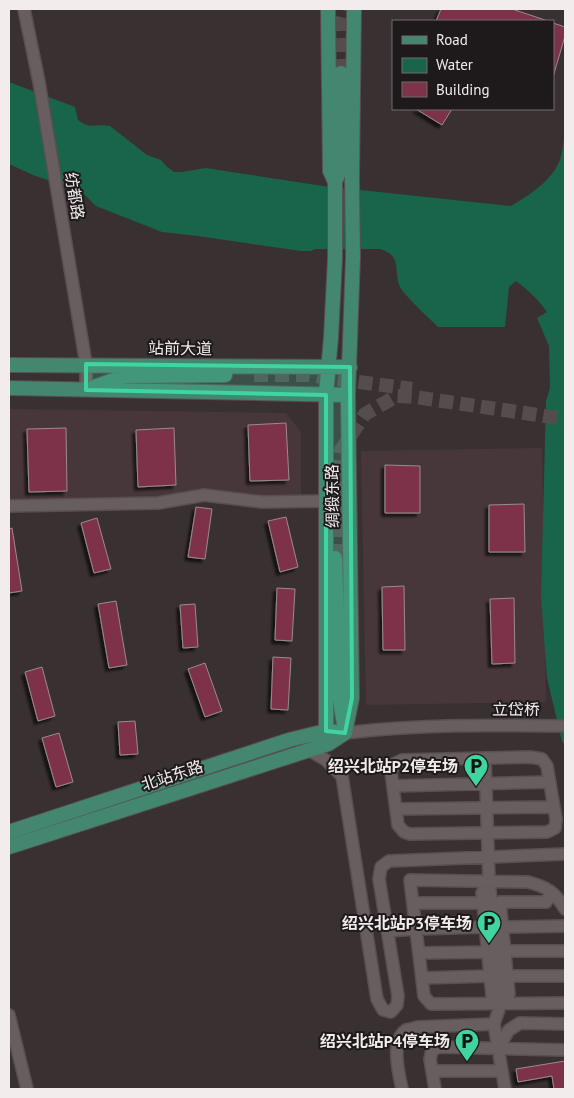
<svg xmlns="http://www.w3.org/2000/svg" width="574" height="1098" font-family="'PT Sans','Noto Sans SC',sans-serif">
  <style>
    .built { fill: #47373b }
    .water { fill: #19654b }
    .building { fill: #7d334a; stroke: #978c8e; filter: url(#shadow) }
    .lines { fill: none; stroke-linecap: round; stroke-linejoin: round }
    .major-tunnel { stroke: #554c4e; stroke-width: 14; stroke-dasharray: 14 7; stroke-linecap: butt }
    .minor-casing { stroke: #574f51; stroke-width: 14 }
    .major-casing { stroke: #574f51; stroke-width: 16 }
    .minor { stroke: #685e60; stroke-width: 11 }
    .major { stroke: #438770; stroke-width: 14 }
    .marked { fill: #40d4a1; fill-opacity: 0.2; stroke: #40d4a1; stroke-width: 4; stroke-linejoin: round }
    .labels { text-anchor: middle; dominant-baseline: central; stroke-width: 4; stroke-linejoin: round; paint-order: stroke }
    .street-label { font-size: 16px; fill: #f2eced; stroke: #1e191a }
    .poi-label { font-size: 16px; font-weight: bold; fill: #f2eced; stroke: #1e191a; text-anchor: end }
  </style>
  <defs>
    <filter id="shadow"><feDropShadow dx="-3.5" dy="3.5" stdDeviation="1" flood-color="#0009"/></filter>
  </defs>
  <rect width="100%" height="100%" fill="#393032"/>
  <path class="built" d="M 9,409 L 286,413 L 301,432 L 301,505 L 200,499 L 9,510 Z
    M 542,448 L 546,702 L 366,705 L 361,451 Z"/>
  <path class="water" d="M 9,82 L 75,107 L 78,120 C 90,130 96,123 110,126 L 147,155 L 161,160 L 167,167 L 174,172 L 182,172 L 206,168 L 323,186 L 511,206 C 529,195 552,181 560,160 C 563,151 563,141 565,133 L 565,746 L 562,741 L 547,678 L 541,597 L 546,401 L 550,388 L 549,346 L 537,318 L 547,312 C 538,299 528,290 516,281 L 509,287 L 505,327 L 438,327 C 430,319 404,295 400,287 C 393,270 403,256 380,249 L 315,249 L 311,251 L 301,251 L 198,236 L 162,232 L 96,206 L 82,192 L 33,175 L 9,164 Z"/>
  <path class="building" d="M 441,9 L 512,9 L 548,21 L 436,21 Z
    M 553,23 L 565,27 L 565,36 L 553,77 Z
    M 416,109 L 452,109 L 442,125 Z
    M 286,423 L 289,480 L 250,481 L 248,425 Z
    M 66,428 L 67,491 L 29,492 L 27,429 Z
    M 174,428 L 176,485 L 138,487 L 136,430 Z
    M 385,465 L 420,466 L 420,513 L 385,513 Z
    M 524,504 L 525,552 L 489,552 L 489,505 Z
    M 196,507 L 212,509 L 205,559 L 188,557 Z
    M 286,517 L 298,567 L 280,572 L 268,521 Z
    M 97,518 L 111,569 L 94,573 L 81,523 Z
    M 12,528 L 22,591 L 9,593 L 9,529 Z
    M 404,586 L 405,650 L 383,650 L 382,587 Z
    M 277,588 L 295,589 L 292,641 L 275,640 Z
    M 514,598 L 515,663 L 492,664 L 490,599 Z
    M 116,601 L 127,665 L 109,668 L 98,604 Z
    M 195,604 L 198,647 L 183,648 L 180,605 Z
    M 273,657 L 291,658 L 288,710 L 271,709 Z
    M 205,663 L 222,711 L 205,717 L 188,669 Z
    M 42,667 L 55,716 L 38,721 L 25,672 Z
    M 135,721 L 138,754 L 120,755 L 118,722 Z
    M 59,733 L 73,782 L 56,787 L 42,738 Z
    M 565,1061 L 565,1089 L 554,1089 L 552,1076 L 518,1082 L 516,1069 Z"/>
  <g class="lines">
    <path class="major-tunnel" d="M 341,73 L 340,25 L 344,9
      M 254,375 L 307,375 L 412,389
      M 335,558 L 335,502 L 341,450 L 365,414 L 397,396 L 415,397 L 565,419"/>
    <defs>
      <path id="minor" d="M 24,9 L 39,82 L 86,364 L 86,390
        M 9,506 L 158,503 L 204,495 L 262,502 L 326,501
        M 345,733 C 418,724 492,725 565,726
        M 307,749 L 326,760 L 342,776 L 377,999 L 383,1010 L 391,1012 L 397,1005 L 398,996 L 379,879 L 381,867 L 389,861 L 565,854
        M 530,757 L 542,759 L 547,766 L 556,819 L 555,828 L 547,832 L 410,834 L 404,832 L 398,825 L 391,772 L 394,764 L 402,760 Z
        M 485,758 L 489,880 L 501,1003 L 494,1024 L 505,1089
        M 393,786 L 550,782
        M 396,809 L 554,807
        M 489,880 L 482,893 L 483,903 L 492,996 L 501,1003 L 509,994 L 500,902 L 546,902 L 551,892
        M 413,903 L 483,903
        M 565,909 C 555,892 547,887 528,882 L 410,880 L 424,996 L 431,1004 L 565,1003
        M 502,927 L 565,926
        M 387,931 L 416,929 L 485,927
        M 505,951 L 565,951
        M 419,953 L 487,952
        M 507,976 L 565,976
        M 422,978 L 490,976
        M 9,1015 L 27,1089
        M 498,1048 L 509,1030 L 520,1023 L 565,1024
        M 432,1071 L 502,1071
        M 402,1089 C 399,1074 390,1041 406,1030 C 409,1029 415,1028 418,1027 L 494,1024
        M 435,1089 L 430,1059 L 432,1050 L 440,1047 L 565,1050"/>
      <path id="major" d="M 335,182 L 340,170 L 341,73
        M 9,365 L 350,367
        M 94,387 L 125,376 L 225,375
        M 9,388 L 348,395
        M 335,558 L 340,700 L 344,723
        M 326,731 L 326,395 L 331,337 L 335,259 L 335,182 L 330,171 L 328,9
        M 345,733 L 352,698 L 348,395 L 353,257 L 352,179 L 354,9
        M 9,832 L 289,740 L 326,731 L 335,732
        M 9,847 L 328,744 L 345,733"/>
    </defs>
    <use href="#minor" class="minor-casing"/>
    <use href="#major" class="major-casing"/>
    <use href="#minor" class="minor"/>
    <use href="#major" class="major"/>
  </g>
  <path class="marked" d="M 86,364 L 350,367 L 352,698 L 345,733 L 326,731 L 326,395 L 86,390 Z"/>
  <defs>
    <symbol id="parking-pin" viewBox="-11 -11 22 30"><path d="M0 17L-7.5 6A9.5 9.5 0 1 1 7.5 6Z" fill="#40d4a1" stroke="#1e191a"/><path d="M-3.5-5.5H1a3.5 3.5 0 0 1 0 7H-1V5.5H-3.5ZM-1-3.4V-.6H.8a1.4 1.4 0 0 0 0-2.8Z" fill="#111"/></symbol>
  </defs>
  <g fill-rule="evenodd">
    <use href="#parking-pin" x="462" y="752" width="28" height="38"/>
    <use href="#parking-pin" x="475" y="909" width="28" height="38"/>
    <use href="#parking-pin" x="453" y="1027" width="28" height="38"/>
  </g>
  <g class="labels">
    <g class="street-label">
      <text transform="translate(75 196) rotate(81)">纺都路</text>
      <text transform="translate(180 348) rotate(1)">站前大道</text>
      <text transform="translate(332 496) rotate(-91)">绸缎东路</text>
      <text x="516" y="709">立岱桥</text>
      <text transform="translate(172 775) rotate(-18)">北站东路</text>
    </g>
    <g class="poi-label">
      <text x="458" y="766">绍兴北站P2停车场</text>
      <text x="472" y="923">绍兴北站P3停车场</text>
      <text x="450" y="1041">绍兴北站P4停车场</text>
    </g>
  </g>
  <rect width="574" height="1098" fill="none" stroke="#f2eced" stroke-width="20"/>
  <rect x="392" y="20" width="162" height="90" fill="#1e191a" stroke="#736d6e"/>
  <rect x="402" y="36" width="25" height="8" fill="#438770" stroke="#736d6e"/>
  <text x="436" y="45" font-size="15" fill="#f2eced">Road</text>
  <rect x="402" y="58" width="25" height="15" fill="#19654b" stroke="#736d6e"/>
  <text x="436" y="70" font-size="15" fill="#f2eced">Water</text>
  <rect x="402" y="82" width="25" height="15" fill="#7d334a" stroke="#736d6e"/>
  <text x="436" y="95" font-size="15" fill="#f2eced">Building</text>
</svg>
